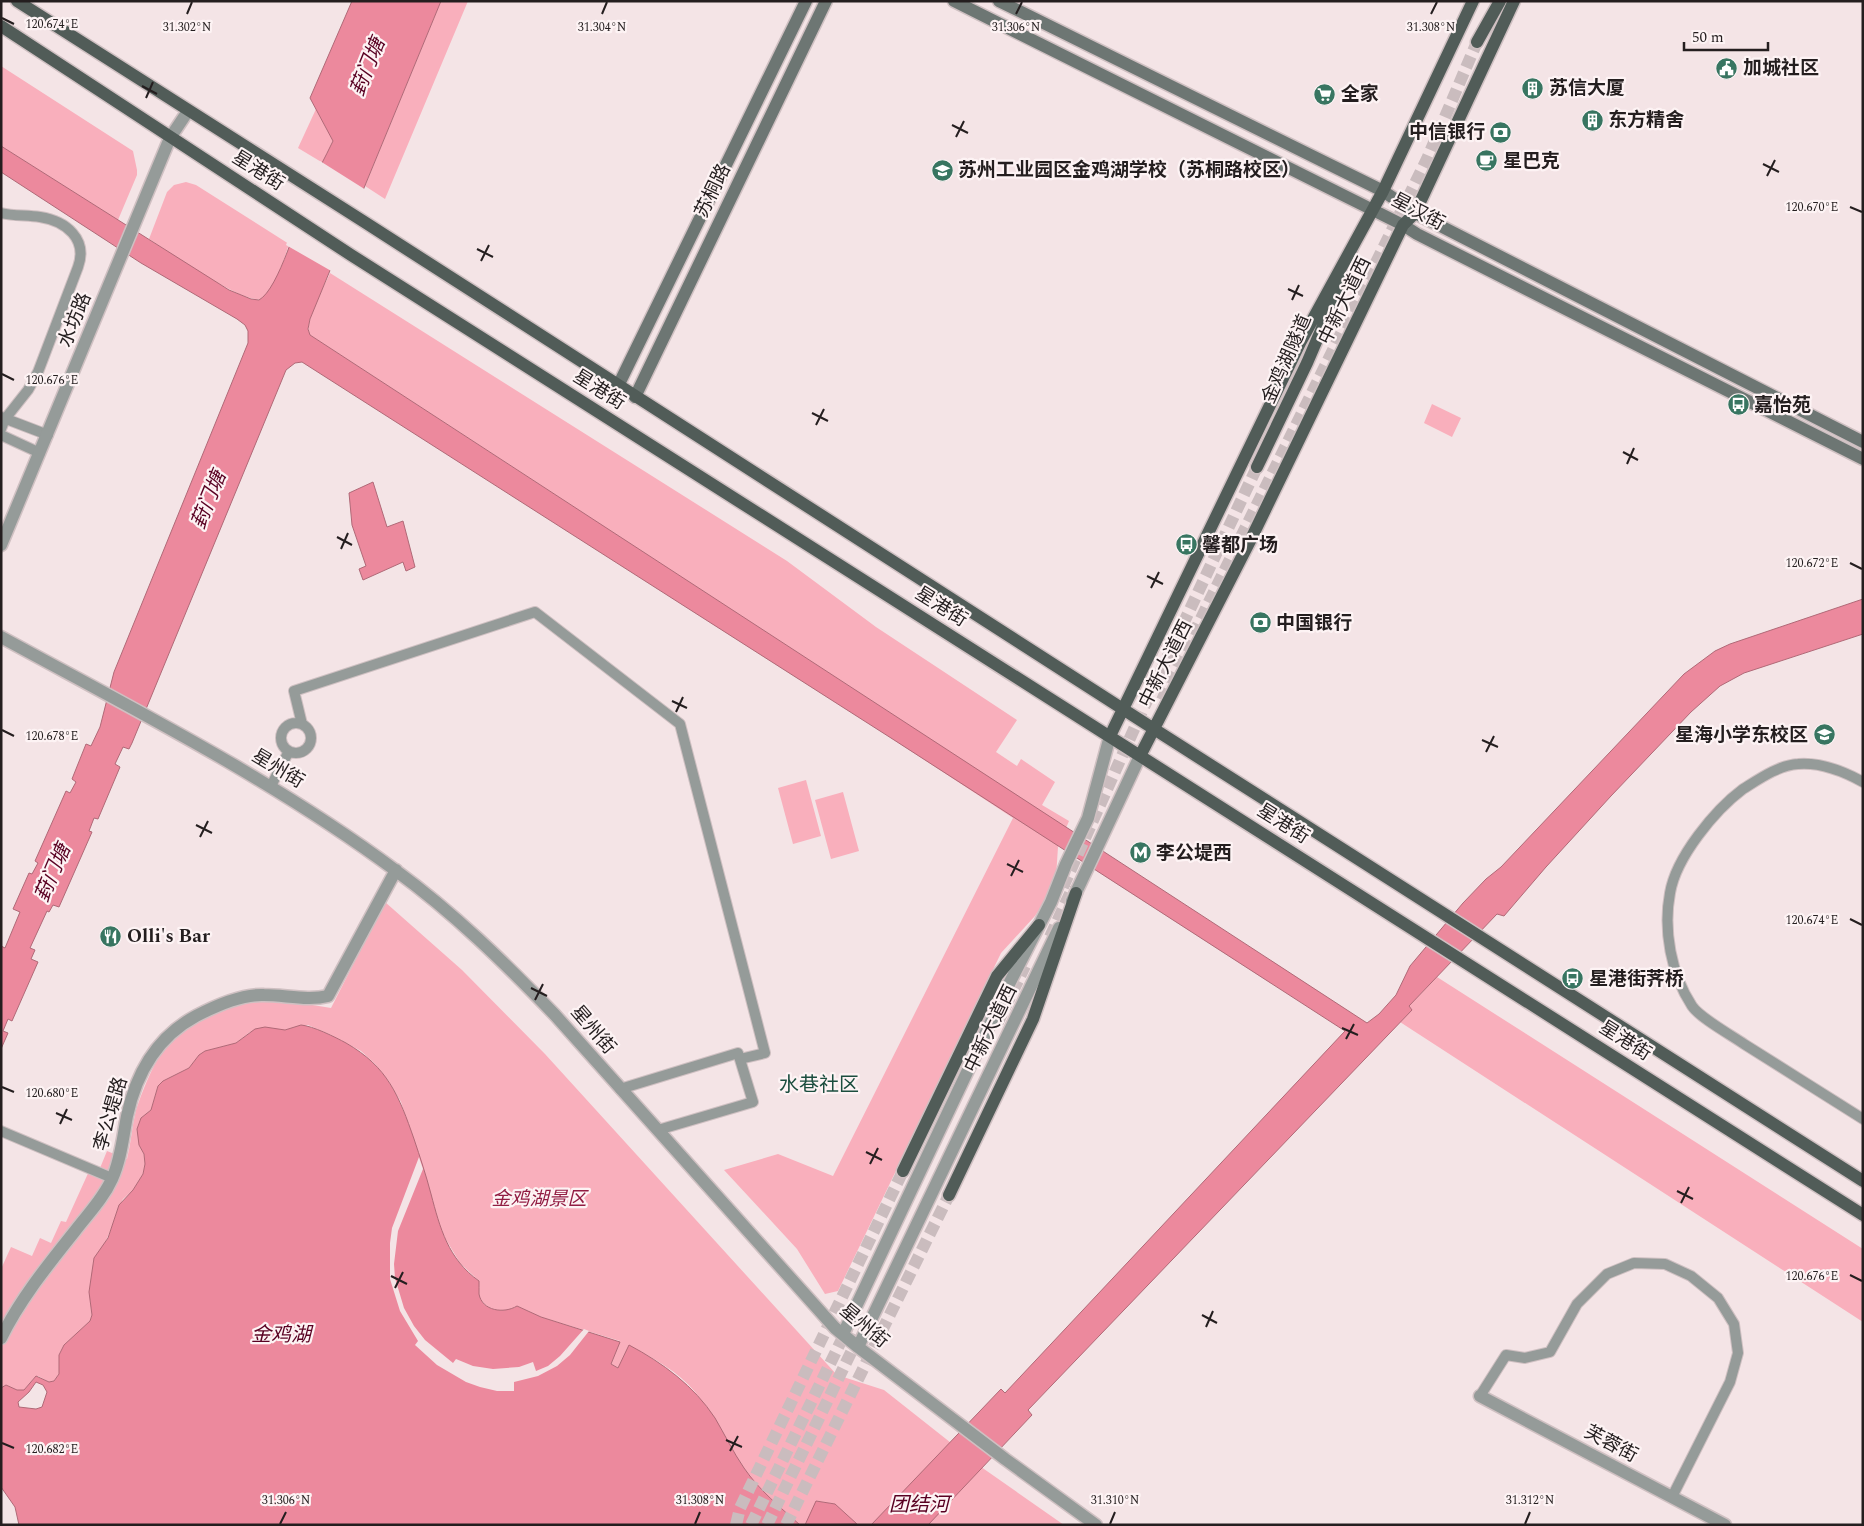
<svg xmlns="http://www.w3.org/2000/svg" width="1864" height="1526" font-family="Spectral,'Noto Sans SC',serif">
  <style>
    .green { fill: #f9afbc }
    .water { fill: #ec899d; stroke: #b06977; fill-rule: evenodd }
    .pier { fill: #f4e4e6 }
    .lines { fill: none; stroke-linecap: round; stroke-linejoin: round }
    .primary-tunnel { stroke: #cabcbe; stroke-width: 12; stroke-dasharray: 12 6; stroke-linecap: butt }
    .minor-casing { stroke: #cfc0c2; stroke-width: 12 }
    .tertiary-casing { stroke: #cfc0c2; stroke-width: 15 }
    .secondary-casing { stroke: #cfc0c2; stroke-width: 15 }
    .primary-casing { stroke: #cfc0c2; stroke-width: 15 }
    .minor { stroke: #959b99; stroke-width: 10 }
    .tertiary { stroke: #959b99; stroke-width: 12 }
    .secondary { stroke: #6d7673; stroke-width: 12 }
    .primary { stroke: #515c58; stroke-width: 12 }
    .ticks { fill: none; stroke: #241e1f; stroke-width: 2 }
    .labels { text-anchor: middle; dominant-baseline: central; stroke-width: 4.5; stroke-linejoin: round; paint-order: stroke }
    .poi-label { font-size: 19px; font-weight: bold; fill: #241e1f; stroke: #fdf3f4; text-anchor: start }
    .street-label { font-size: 19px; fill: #241e1f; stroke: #fdf3f4 }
    .park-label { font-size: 19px; font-style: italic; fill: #921d43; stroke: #fdf3f4 }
    .water-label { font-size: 20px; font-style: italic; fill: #590022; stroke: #fdf3f4 }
    .neighbourhood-label { font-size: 20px; fill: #1b4d3e; stroke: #fdf3f4 }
    .ticks-label { font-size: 12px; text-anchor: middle; fill: #241e1f; stroke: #fdf3f4; stroke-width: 4.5; stroke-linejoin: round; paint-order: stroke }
  </style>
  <rect width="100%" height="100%" fill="#f4e4e6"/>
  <path class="green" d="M 441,1 L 468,1 L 385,199 L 365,186 Z
    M 1,66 L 133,151 L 137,170 L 137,175 L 118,220 L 1,146 Z
    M 316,109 L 333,141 L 323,163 L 298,148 Z
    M 186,182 L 196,185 L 289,244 C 285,257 274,292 263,298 C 247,308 166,250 149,239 L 167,192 L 174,185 Z
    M 330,273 L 787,561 L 876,627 L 1017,720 L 996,752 L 1017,766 L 1021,759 L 1055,782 L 1042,805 L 1069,821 L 1058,847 L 1056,877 L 1050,893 L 1035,916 L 1001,953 L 838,1291 L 825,1294 L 797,1249 L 724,1170 L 778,1154 L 833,1176 L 1013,818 L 891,738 L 901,720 L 310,335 C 304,321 324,287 330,273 Z
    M 1432,404 L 1461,418 L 1452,437 L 1424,423 Z
    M 806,780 L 821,836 L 793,844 L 778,788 Z
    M 843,792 L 859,851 L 831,859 L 815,800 Z
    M 385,902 L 462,970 L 545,1054 L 837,1375 L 884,1390 L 984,1469 L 1064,1525 L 880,1525 L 876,1520 L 871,1525 L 857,1525 L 835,1504 L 817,1501 L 805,1525 L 800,1525 C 780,1507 761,1491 745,1470 C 727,1445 714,1417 695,1392 C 679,1372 652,1357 629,1346 L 619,1368 L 611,1364 L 620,1341 L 541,1317 L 517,1306 C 504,1314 483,1311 479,1294 C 479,1290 479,1285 479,1281 L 460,1263 L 442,1233 L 401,1102 L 388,1080 L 375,1064 L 361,1051 L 331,1035 L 308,1025 L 301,1025 L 285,1030 L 250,1032 L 236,1043 L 205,1051 L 199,1055 L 189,1068 L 163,1081 L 158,1086 L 151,1110 L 141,1118 L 139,1145 L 144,1154 L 145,1164 L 143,1174 L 133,1190 L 123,1199 L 117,1211 L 113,1224 L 103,1248 L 90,1298 L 92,1315 L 90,1321 L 64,1345 L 59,1355 L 59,1374 L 54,1381 L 49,1382 L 38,1376 L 34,1378 L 24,1390 L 17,1390 L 6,1385 L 1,1388 L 1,1269 L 11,1247 L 32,1256 L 40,1238 L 51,1243 L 61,1221 L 66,1222 L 90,1169 L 98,1173 L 107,1151 L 127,1159 C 131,1143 132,1126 136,1110 C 142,1092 152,1066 163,1051 C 181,1027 221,1005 251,1001 C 275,998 307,1004 331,1008 Z
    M 1437,977 L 1863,1249 L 1863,1322 L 1400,1022 L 1412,1010 L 1409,1006 Z"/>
  <path class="water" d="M 352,1 L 441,1 L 310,319 L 308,329 L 310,335 L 1367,1023 L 1379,1014 L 1396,995 L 1410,966 L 1463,903 L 1486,879 L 1501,867 L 1684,674 L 1715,651 L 1730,644 L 1863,599 L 1863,634 L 1744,673 L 1720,686 L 1691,712 L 1611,796 L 1546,867 L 1504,916 L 1497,914 L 1409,1006 L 1412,1010 L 1028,1410 L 1032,1415 L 928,1525 L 871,1525 L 1001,1389 L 1005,1393 L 1345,1031 L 891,738 L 302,362 L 295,363 L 286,370 L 132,743 L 129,749 L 123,747 L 115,764 L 120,767 L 98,819 L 94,818 L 89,831 L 92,832 L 59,907 L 53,905 L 49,912 L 47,911 L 30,948 L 35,950 L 31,959 L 38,962 L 12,1021 L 8,1019 L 3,1031 L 8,1033 L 1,1049 L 1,946 L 5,948 L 20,912 L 13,909 L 29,873 L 32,874 L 38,863 L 35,861 L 66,791 L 70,793 L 76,782 L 72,779 L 86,744 L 91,746 L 100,727 L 114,672 L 248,343 L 248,331 L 245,325 L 237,319 L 141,263 L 1,172 L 1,146 L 229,290 L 251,299 L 259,300 C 279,289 299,216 308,193 C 315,175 325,158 333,141 L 310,98 Z
    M 373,482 L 387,527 L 403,521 L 415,567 L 406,571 L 403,562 L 363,580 L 359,569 L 366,566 L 352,525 L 349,493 Z
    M 301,1025 C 313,1026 335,1037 346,1043 C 388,1067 399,1096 414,1139 C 420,1157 426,1175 431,1194 C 440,1228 448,1259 479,1281 C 479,1285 479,1290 479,1294 C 482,1311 504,1314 517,1306 L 541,1317 L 620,1342 L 611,1364 L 618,1368 L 629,1345 C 663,1363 694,1386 715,1418 C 725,1435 733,1452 744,1468 C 759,1490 780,1507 800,1525 L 19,1525 L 15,1507 L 1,1487 L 1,1388 L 6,1385 L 17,1390 L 24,1390 L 36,1376 L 49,1382 L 54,1381 L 59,1374 L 59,1355 L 64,1345 L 90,1321 L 92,1315 L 89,1292 L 94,1258 L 108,1238 L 119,1205 L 133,1190 L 143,1174 L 145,1164 L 144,1154 L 139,1145 L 137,1129 L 141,1118 L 151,1110 L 158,1086 L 163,1081 L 189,1068 L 199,1055 L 205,1051 L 236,1043 L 255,1029 L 265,1027 L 285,1030 ZM 36,1382 L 43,1385 L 47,1392 L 42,1407 L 36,1409 L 19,1407 L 18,1402 L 29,1392 Z
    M 816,1501 L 835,1504 L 857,1524 L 805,1525 Z"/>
  <path class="pier" d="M 320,161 L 366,190 L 333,272 L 286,245 L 307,190 Z
    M 419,1157 L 423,1169 L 398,1231 L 394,1264 L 395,1278 L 404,1308 L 414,1326 L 425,1340 L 453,1363 L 456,1359 L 473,1366 L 493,1369 L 519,1367 L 533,1362 L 536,1371 L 548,1366 L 560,1356 L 584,1329 L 589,1331 L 570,1355 L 557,1366 L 538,1376 L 514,1382 L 514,1391 L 497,1391 L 480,1387 L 466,1382 L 437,1365 L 415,1345 L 418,1341 L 400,1311 L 390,1279 L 390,1243 L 392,1228 Z"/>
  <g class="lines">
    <path class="primary-tunnel" d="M 1162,700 L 1209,602 L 1427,159 L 1477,42
      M 1063,887 L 1144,707 L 1257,467
      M 1050,937 L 1073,887
      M 997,1024 L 1025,966
      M 736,1525 L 740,1508 L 903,1171
      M 751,1525 L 848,1327
      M 767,1525 L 859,1336
      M 786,1525 L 949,1195"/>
    <defs>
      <path id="minor" d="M 1,213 C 14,216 27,215 40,217 C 66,221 88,239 78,267 L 38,372 L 28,390 L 5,419 L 1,429
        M 1,417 L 48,435
        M 1,435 L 40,453
        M281 738a15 15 0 1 1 30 0a15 15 0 1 1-30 0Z
        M 302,724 L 294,691 L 535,612 L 680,724 L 765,1053 L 740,1059
        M 1863,782 C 1843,771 1821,762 1798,764 C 1779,765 1759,779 1743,789 C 1715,810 1676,857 1670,893 C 1663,930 1671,974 1692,1006 C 1700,1018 1731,1035 1744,1044 C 1784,1069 1823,1094 1863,1119
        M 271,786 L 289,751
        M 620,1089 L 738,1053 L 753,1102 L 658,1130
        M 1,1131 L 112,1178
        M 1480,1396 L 1506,1355 L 1525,1358 L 1550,1352 L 1577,1304 L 1607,1274 L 1634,1263 L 1665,1264 L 1691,1276 L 1718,1298 L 1734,1324 L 1738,1353 L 1730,1382 L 1672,1497"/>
      <path id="tertiary" d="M 1,545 L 170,138 L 188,111
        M 1,637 C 135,710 272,779 395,870 C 454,913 505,963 555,1015 L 835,1328 L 858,1347 L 1005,1459 L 1096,1525
        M 1072,901 L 1140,756
        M 843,1334 L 1006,990 L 1051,902 L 1066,864 L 1088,818 L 1110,736
        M 1,1338 C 20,1299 48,1265 75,1231 C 88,1214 103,1199 112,1179 C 121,1159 123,1137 127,1116 C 136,1074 157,1037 196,1016 C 215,1006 242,994 264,995 C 285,995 308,1001 328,996 L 396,870
        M 858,1347 L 1059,928
        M 1480,1396 L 1725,1525"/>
      <path id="secondary" d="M 954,1 L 1403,225 L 1417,234 L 1863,459
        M 999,1 L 1383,191 L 1415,213 L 1863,442
        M 618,386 L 806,1
        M 635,397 L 826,1"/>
      <path id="primary" d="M 17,1 L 366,223 L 1154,729 L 1863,1181
        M 1,26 L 351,255 L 1863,1215
        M 1477,42 L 1500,1
        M 1257,467 L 1307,363 L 1343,279
        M 1110,736 L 1301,341 L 1383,191 L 1473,1
        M 1140,756 L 1251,539 L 1403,225 L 1415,213 L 1514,1
        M 903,1171 L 997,976 L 1039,925
        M 949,1195 L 1033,1019 L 1076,893"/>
    </defs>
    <use href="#minor" class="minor-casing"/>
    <use href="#tertiary" class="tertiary-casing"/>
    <use href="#secondary" class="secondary-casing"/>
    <use href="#primary" class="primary-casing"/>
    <use href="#minor" class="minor"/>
    <use href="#tertiary" class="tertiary"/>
    <use href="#secondary" class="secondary"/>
    <use href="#primary" class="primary"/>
  </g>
  <path class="ticks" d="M 187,14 L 192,2M 602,14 L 607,2M 1016,14 L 1022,2M 1431,14 L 1437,2M 2,18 L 14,24M 142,86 L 157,94M 146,98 L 153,82M 952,125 L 968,133M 956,137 L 964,121M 1763,164 L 1779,172M 1767,176 L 1775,160M 1850,207 L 1862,212M 477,249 L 493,257M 481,261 L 489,245M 1288,289 L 1303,296M 1292,300 L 1299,285M 2,374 L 14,380M 812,413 L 828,421M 816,425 L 824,409M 1623,452 L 1638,460M 1627,464 L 1634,448M 337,537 L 352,545M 341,549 L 348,533M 1850,563 L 1862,569M 1147,576 L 1163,584M 1151,588 L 1159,572M 672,701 L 687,708M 676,712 L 683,697M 2,730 L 14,736M 1482,740 L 1498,747M 1486,752 L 1494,736M 196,825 L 212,833M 200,837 L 208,821M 1007,864 L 1023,872M 1011,876 L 1019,860M 1850,919 L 1862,925M 531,988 L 547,996M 535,1000 L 543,984M 1342,1028 L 1358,1035M 1346,1039 L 1354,1024M 2,1087 L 14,1092M 56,1113 L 72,1120M 60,1124 L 67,1109M 866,1152 L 882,1160M 870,1164 L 878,1148M 1677,1191 L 1693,1199M 1681,1203 L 1689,1187M 1850,1275 L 1862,1281M 391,1276 L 407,1284M 395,1288 L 403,1272M 1202,1315 L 1217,1323M 1206,1327 L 1213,1311M 726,1440 L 742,1447M 2,1443 L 14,1448M 730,1451 L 738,1436M 280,1524 L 286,1512M 695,1524 L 700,1512M 1110,1524 L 1115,1512M 1525,1524 L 1530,1512"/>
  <defs>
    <symbol id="civic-disc" viewBox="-11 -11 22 22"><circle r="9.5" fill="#387561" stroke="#fdf3f4"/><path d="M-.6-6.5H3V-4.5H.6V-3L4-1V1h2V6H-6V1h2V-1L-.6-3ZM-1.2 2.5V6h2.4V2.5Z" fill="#fff"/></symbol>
    <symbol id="building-disc" viewBox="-11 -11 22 22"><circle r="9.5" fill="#387561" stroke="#fdf3f4"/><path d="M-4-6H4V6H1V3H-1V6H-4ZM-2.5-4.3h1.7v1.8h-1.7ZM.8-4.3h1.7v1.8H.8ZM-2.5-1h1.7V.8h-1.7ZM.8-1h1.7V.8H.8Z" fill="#fff"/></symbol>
    <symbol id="supermarket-disc" viewBox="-11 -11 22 22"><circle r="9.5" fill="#387561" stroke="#fdf3f4"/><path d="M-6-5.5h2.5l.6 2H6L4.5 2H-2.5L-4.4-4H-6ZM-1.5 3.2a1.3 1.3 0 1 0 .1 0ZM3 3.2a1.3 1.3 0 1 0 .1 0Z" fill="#fff"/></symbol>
    <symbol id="bank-disc" viewBox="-11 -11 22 22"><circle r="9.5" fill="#387561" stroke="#fdf3f4"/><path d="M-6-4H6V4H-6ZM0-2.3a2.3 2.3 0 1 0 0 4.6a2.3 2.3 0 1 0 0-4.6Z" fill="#fff"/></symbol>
    <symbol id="cafe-disc" viewBox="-11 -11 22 22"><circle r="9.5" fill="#387561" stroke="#fdf3f4"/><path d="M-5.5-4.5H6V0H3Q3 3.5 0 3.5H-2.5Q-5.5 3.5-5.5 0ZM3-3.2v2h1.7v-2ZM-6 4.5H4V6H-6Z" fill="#fff"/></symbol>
    <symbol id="school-disc" viewBox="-11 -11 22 22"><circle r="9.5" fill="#387561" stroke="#fdf3f4"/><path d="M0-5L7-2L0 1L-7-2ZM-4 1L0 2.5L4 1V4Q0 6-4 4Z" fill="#fff"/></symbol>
    <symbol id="bus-disc" viewBox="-11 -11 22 22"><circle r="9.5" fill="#387561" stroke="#fdf3f4"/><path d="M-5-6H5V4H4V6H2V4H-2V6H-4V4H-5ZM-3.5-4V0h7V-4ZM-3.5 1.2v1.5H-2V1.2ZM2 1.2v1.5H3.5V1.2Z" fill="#fff"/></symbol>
    <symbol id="metro-disc" viewBox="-11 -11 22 22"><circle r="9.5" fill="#387561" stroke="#fdf3f4"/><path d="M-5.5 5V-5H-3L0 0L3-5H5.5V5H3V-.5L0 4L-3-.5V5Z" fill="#fff"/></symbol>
    <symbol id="restaurant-disc" viewBox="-11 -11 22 22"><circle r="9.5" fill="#387561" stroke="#fdf3f4"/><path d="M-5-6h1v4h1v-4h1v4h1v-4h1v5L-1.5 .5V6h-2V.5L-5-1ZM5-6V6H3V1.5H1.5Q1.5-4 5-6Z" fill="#fff"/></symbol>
  </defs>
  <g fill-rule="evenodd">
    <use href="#civic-disc" x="1714" y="56" width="25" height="25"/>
    <use href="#building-disc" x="1520" y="76" width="25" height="25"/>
    <use href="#supermarket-disc" x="1312" y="82" width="25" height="25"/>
    <use href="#building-disc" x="1580" y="108" width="25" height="25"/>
    <use href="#bank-disc" x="1488" y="120" width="25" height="25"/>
    <use href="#cafe-disc" x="1474" y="148" width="25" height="25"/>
    <use href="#school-disc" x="930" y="158" width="25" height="25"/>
    <use href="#bus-disc" x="1726" y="392" width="25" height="25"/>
    <use href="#bus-disc" x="1174" y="532" width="25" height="25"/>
    <use href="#bank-disc" x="1248" y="610" width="25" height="25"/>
    <use href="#school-disc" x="1812" y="722" width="25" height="25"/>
    <use href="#metro-disc" x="1128" y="840" width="25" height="25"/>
    <use href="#restaurant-disc" x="98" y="924" width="25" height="25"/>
    <use href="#bus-disc" x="1560" y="966" width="25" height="25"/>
  </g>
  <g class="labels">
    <g class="poi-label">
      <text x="1743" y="68">加城社区</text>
      <text x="1549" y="88">苏信大厦</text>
      <text x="1341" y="94">全家</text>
      <text x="1608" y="120">东方精舍</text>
      <text x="1485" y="132" text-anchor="end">中信银行</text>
      <text x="1503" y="161">星巴克</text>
      <text x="958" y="170">苏州工业园区金鸡湖学校（苏桐路校区）</text>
      <text x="1754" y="405">嘉怡苑</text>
      <text x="1202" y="545">馨都广场</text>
      <text x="1276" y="623">中国银行</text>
      <text x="1808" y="735" text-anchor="end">星海小学东校区</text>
      <text x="1156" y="853">李公堤西</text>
      <text x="127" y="936">Olli's Bar</text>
      <text x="1589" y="979">星港街荠桥</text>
    </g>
    <g class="street-label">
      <text transform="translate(258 171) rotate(32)">星港街</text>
      <text transform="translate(713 191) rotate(-64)">苏桐路</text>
      <text transform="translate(1418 212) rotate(28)">星汉街</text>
      <text transform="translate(1345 301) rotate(-64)">中新大道西</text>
      <text transform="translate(75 320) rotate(-68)">水坊路</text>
      <text transform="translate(1287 359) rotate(-66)">金鸡湖隧道</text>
      <text transform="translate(599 390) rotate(32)">星港街</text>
      <text transform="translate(941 607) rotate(32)">星港街</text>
      <text transform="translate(1166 664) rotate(-63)">中新大道西</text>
      <text transform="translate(278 769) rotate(31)">星州街</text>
      <text transform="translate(1283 824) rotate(32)">星港街</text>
      <text transform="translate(991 1029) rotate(-64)">中新大道西</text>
      <text transform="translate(593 1030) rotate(49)">星州街</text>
      <text transform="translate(1625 1041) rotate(32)">星港街</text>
      <text transform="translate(111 1114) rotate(-74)">李公堤路</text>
      <text transform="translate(864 1326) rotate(40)">星州街</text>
      <text transform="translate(1611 1444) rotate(28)">芙蓉街</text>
    </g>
    <g class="park-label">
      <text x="539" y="1199">金鸡湖景区</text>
    </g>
    <g class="water-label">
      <text transform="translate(368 67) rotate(-68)">葑门塘</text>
      <text transform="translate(209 500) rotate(-68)">葑门塘</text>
      <text transform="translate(53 873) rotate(-67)">葑门塘</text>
      <text x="281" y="1335">金鸡湖</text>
      <text x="919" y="1505">团结河</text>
    </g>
    <g class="neighbourhood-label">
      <text x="819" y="1085">水巷社区</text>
    </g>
  </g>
  <g class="ticks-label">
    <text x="52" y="28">120.674°E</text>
    <text x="187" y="31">31.302°N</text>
    <text x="602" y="31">31.304°N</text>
    <text x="1016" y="31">31.306°N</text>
    <text x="1431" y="31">31.308°N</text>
    <text x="1812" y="211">120.670°E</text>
    <text x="52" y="384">120.676°E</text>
    <text x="1812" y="567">120.672°E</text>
    <text x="52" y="740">120.678°E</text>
    <text x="1812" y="924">120.674°E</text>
    <text x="52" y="1097">120.680°E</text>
    <text x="1812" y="1280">120.676°E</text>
    <text x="52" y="1453">120.682°E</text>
    <text x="286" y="1504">31.306°N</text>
    <text x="700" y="1504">31.308°N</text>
    <text x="1115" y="1504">31.310°N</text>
    <text x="1530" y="1504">31.312°N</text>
  </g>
  <rect width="1864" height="1526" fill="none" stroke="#241e1f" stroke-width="5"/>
  <path d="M1684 42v8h84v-8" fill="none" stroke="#241e1f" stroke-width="2.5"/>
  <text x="1692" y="42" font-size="15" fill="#241e1f" stroke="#fdf3f4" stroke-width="4" paint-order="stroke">50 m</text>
</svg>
